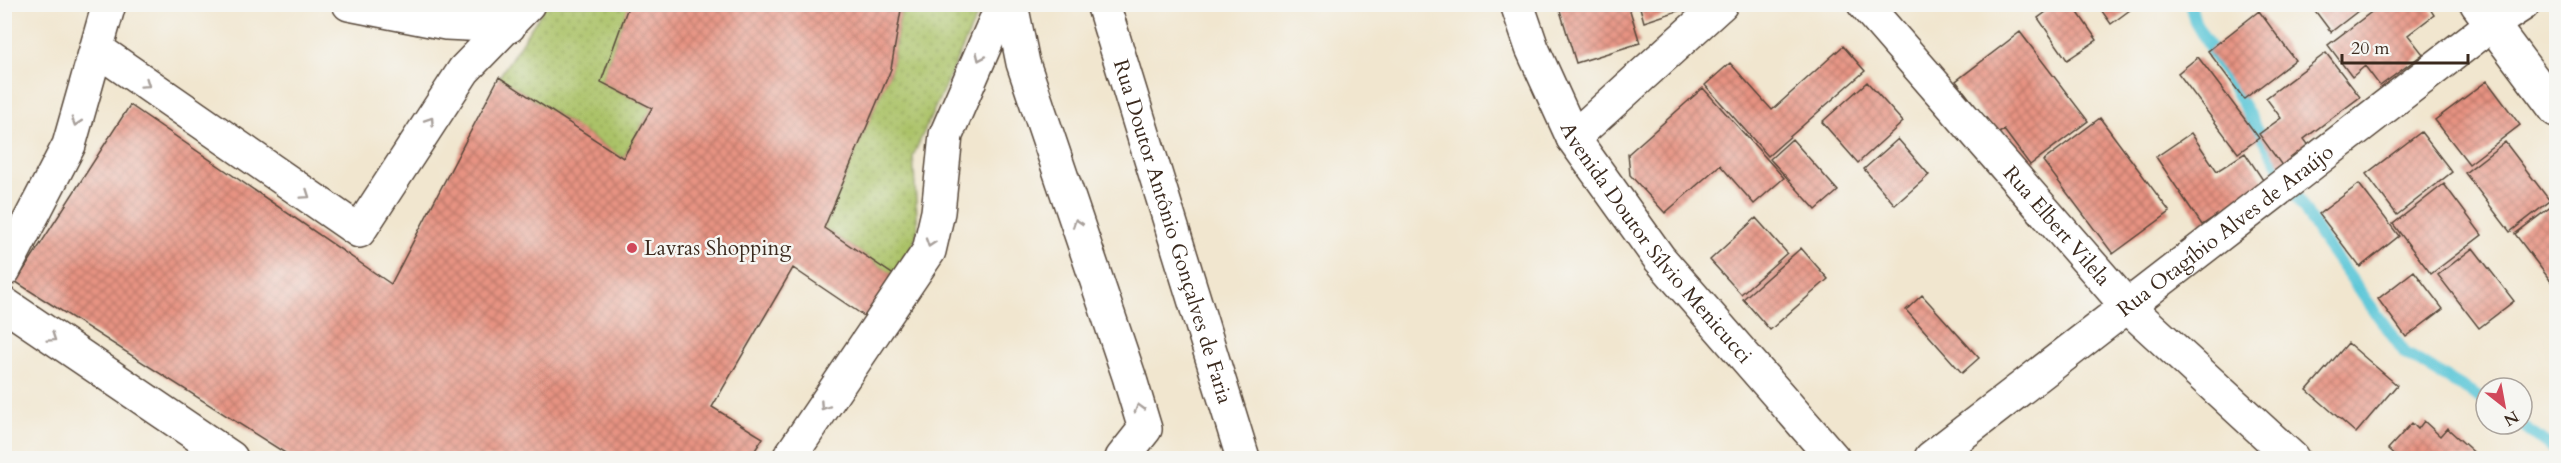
<svg xmlns="http://www.w3.org/2000/svg" width="2561" height="463" font-family="Cardo,serif">
  <style>
    .park { fill: url(#park-dots); stroke: #737642; stroke-width: 1.5 }
    .lines { fill: none; stroke-linecap: round; stroke-linejoin: round }
    .stream { stroke: #5dc7d8; stroke-width: 12 }
    .building { fill: url(#building-cross-hatch) }
    .minor-casing { stroke: #564639; stroke-width: 36 }
    .major-casing { stroke: #564639; stroke-width: 36 }
    .minor { stroke: #fff; stroke-width: 33 }
    .major { stroke: #fff; stroke-width: 33 }
    .oneway { stroke: #a79f9a }
    .poi-dot { fill: #d1495b; stroke: #f6f6f2; stroke-width: 2 }
    .labels { text-anchor: middle; dominant-baseline: central; stroke-width: 5; stroke-linejoin: round; paint-order: stroke }
    .street-label { font-size: 21px; fill: #3b2a1e; stroke: #f6f6f2 }
    .poi-label { font-size: 21px; fill: #3b2a1e; stroke: #f6f6f2; text-anchor: start }
  </style>
  <defs>
    <pattern id="park-dots" width="8" height="8" patternUnits="userSpaceOnUse" patternTransform="scale(1.5)"><rect width="8" height="8" fill="#abc267"/><path d="M2 2h.1M6 6h.1" fill="none" stroke="#8c9e54" stroke-width="1.8" stroke-linecap="round"/></pattern>
    <pattern id="building-cross-hatch" width="8" height="8" patternUnits="userSpaceOnUse" patternTransform="scale(1.5)"><rect width="8" height="8" fill="#e79382"/><path d="M0 0l8 8M0 8l8-8" fill="none" stroke="#bc786a"/></pattern>
  </defs>
  <rect width="100%" height="100%" fill="#f6f6f2"/>
  <filter id="ink" filterUnits="userSpaceOnUse"><feTurbulence type="fractalNoise" baseFrequency=".0167" numOctaves="2"/><feDisplacementMap in="SourceGraphic" scale="12" xChannelSelector="R" yChannelSelector="G"/><feConvolveMatrix kernelMatrix="1 2 1 2 8 2 1 2 1" color-interpolation-filters="sRGB"/></filter>
  <filter id="wash" filterUnits="userSpaceOnUse"><feTurbulence type="fractalNoise" baseFrequency=".008" numOctaves="4" result="noise"/><feDisplacementMap in="SourceGraphic" scale="24" xChannelSelector="R" yChannelSelector="G"/><feGaussianBlur stdDeviation="1.35" result="paint"/><feColorMatrix in="noise" values="0 0 0 0 0 0 0 0 0 0 0 0 0 0 0 0 0 1.4 0 .05"/><feComposite in="paint" operator="in"/></filter>
  <g filter="url(#wash)">
    <rect width="100%" height="100%" fill="#f1e6cf"/>
    <path class="park" d="M 546,5 L 629,5 L 601,82 L 652,108 L 623,158 L 499,77 Z
      M 902,5 L 982,5 L 913,156 L 918,230 L 901,280 L 824,228 L 891,69 Z"/>
    <g class="lines">
      <path class="stream" d="M 2190,4 L 2195,22 L 2320,236 L 2405,353 L 2486,401
        M 2521,424 L 2556,451"/>
    </g>
    <g id="blocks">
      <path class="building" d="M 629,4 L 902,4 L 891,69 L 824,228 L 901,280 L 876,324 L 793,268 L 712,407 L 763,438 L 750,458 L 293,458 L 16,282 L 130,105 L 391,284 L 499,77 L 623,158 L 652,108 L 601,82 Z
        M 1558,4 L 1628,4 L 1640,43 L 1576,63 Z
        M 1639,4 L 1696,4 L 1696,5 L 1644,22 Z
        M 2057,4 L 2072,4 L 2097,40 L 2067,60 L 2038,18 Z
        M 2097,4 L 2138,4 L 2111,24 Z
        M 2310,4 L 2367,4 L 2331,32 Z
        M 2382,4 L 2427,4 L 2434,15 L 2408,35 L 2423,54 L 2380,86 L 2365,66 L 2352,77 L 2328,45 Z
        M 2259,11 L 2295,60 L 2244,99 L 2208,51 Z
        M 2020,32 L 2088,121 L 2030,165 L 2004,130 L 1997,134 L 1956,81 Z
        M 1843,46 L 1865,71 L 1768,156 L 1705,85 L 1730,63 L 1772,110 Z
        M 2326,53 L 2360,97 L 2304,139 L 2310,147 L 2283,167 L 2259,134 L 2281,118 L 2266,98 Z
        M 2198,57 L 2259,138 L 2238,153 L 2178,73 Z
        M 2487,81 L 2520,125 L 2469,164 L 2435,120 Z
        M 1867,82 L 1903,122 L 1858,163 L 1822,122 Z
        M 1703,88 L 1784,178 L 1754,204 L 1720,165 L 1665,213 L 1630,175 L 1628,154 Z
        M 2100,118 L 2170,212 L 2113,254 L 2043,161 Z
        M 2421,132 L 2452,172 L 2397,215 L 2366,174 Z
        M 2191,133 L 2217,171 L 2245,153 L 2265,183 L 2202,225 L 2156,157 Z
        M 1792,139 L 1838,191 L 1816,210 L 1770,159 Z
        M 1898,139 L 1929,175 L 1895,205 L 1864,169 Z
        M 2505,142 L 2550,201 L 2510,232 L 2465,173 Z
        M 2359,184 L 2399,236 L 2360,267 L 2319,214 Z
        M 2444,184 L 2482,235 L 2431,274 L 2393,224 Z
        M 2556,203 L 2556,288 L 2515,234 Z
        M 1756,218 L 1787,253 L 1741,294 L 1710,260 Z
        M 1801,248 L 1828,279 L 1770,330 L 1743,299 Z
        M 2473,248 L 2514,301 L 2479,328 L 2438,275 Z
        M 2414,271 L 2443,309 L 2406,337 L 2378,299 Z
        M 1922,295 L 1979,358 L 1962,373 L 1906,310 Z
        M 2348,343 L 2397,385 L 2356,433 L 2307,390 Z
        M 2424,421 L 2440,436 L 2447,428 L 2480,458 L 2398,458 L 2388,449 L 2412,423 L 2418,429 Z"/>
    </g>
  </g>
  <g filter="url(#ink)">
    <use href="#blocks" fill-opacity="0" stroke="#564639" stroke-width="1.5"/>
    <g class="lines">
      <defs>
        <g id="minor">
          <path d="M 349,4 L 446,23 L 509,26"/>
          <path d="M 1011,4 L 1023,63 L 1129,376 L 1145,429 L 1122,458"/>
          <path id="s1" d="M 1103,4 L 1243,458"/>
          <path id="s2" d="M 1864,4 L 2127,306 L 2292,458"/>
          <path d="M 2477,4 L 2556,110"/>
          <path d="M 98,50 L 359,231 L 464,70 L 528,4"/>
          <path d="M 1573,138 L 1721,4"/>
          <path d="M 4,270 L 69,145 L 109,4"/>
          <path d="M 4,304 L 231,458"/>
          <path d="M 789,458 L 929,251 L 938,212 L 946,135 L 995,22 L 1006,4"/>
        </g>
        <g id="major">
          <path id="s3" d="M 1517,4 L 1532,48 L 1573,138 L 1659,258 L 1833,458"/>
          <path id="s4" d="M 1931,458 L 2492,24 L 2523,4"/>
        </g>
      </defs>
      <use href="#minor" class="minor-casing"/>
      <use href="#major" class="major-casing"/>
      <use href="#minor" class="minor"/>
      <use href="#major" class="major"/>
    </g>
    <defs><path id="oneway-chevron" d="M-2-3.5L2.5 0L-2 3.5" fill="none" stroke-width="1.6" stroke-linecap="round" stroke-linejoin="round" transform="scale(1.5)"/></defs>
    <g class="oneway">
      <use href="#oneway-chevron" transform="translate(980 57) rotate(114)"/>
      <use href="#oneway-chevron" transform="translate(146 84) rotate(35)"/>
      <use href="#oneway-chevron" transform="translate(430 121) rotate(-56)"/>
      <use href="#oneway-chevron" transform="translate(76 122) rotate(107)"/>
      <use href="#oneway-chevron" transform="translate(306 195) rotate(34)"/>
      <use href="#oneway-chevron" transform="translate(1077 223) rotate(-109)"/>
      <use href="#oneway-chevron" transform="translate(930 243) rotate(108)"/>
      <use href="#oneway-chevron" transform="translate(52 338) rotate(34)"/>
      <use href="#oneway-chevron" transform="translate(824 406) rotate(124)"/>
      <use href="#oneway-chevron" transform="translate(1139 408) rotate(-106)"/>
    </g>
  </g>
  <circle class="poi-dot" cx="632" cy="248" r="6"/>
  <g class="labels">
    <g class="street-label">
      <text stroke="none"><textPath href="#s2" startOffset="294">Rua Elbert Vilela</textPath></text>
      <text stroke="none"><textPath href="#s4" startOffset="372">Rua Otagíbio Alves de Araújo</textPath></text>
      <text stroke="none"><textPath href="#s1" startOffset="238">Rua Doutor Antônio Gonçalves de Faria</textPath></text>
      <text stroke="none"><textPath href="#s3" startOffset="279">Avenida Doutor Sílvio Menicucci</textPath></text>
    </g>
    <g class="poi-label">
      <text x="644" y="248">Lavras Shopping</text>
    </g>
  </g>
  <rect width="2561" height="463" fill="none" stroke="#f6f6f2" stroke-width="24"/>
  <g transform="translate(2504 406) rotate(149)"><circle r="28" fill="#f6f6f2" stroke="#aba49d" stroke-width="1.5"/>
  <path d="M0-4.5L10 22L0 15L-10 22Z" fill="#d1495b"/>
  <text y="-9" font-size="16" font-weight="bold" text-anchor="middle" fill="#3b2a1e">N</text>
  </g>
  <path d="M2342 54v9h126v-9" fill="none" stroke="#3b2a1e" stroke-width="3"/>
  <text x="2351" y="54" font-size="18" fill="#3b2a1e" stroke="#f6f6f2" stroke-width="4.5" paint-order="stroke">20 m</text>
</svg>
